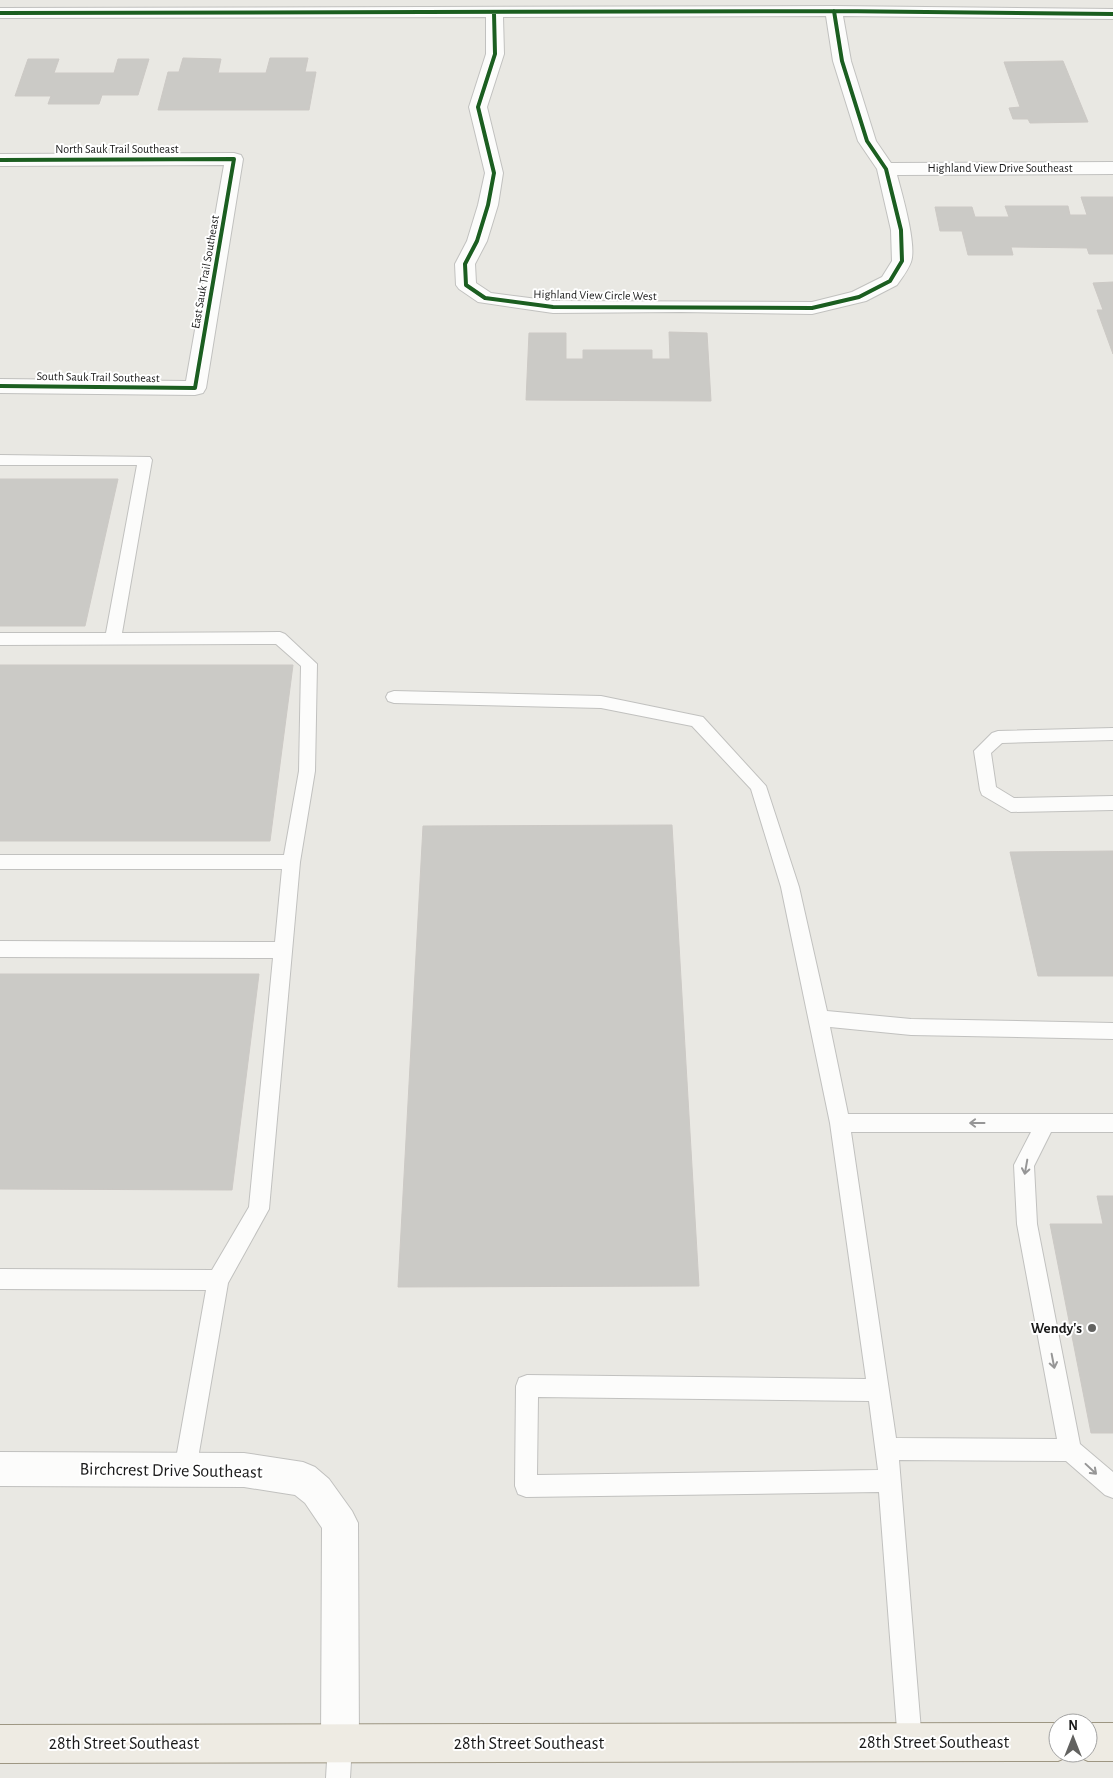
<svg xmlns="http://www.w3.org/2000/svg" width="1113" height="1778" font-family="'Alegreya Sans',sans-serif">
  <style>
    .building { fill: #cbcac6; stroke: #ccc9c5 }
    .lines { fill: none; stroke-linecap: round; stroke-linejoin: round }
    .service-casing { stroke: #c1c1bf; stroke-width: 2 }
    .minor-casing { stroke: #c1c1bf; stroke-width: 2 }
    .primary-casing { stroke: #9d9682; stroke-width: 2 }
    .service { fill: #fcfcfb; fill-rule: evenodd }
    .minor { fill: #fcfcfb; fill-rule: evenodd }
    .primary { fill: #eeebe3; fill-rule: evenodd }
    .cycleway-casing { stroke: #fff; stroke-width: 5.5 }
    .cycleway { stroke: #1b5e20; stroke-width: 4 }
    .oneway { stroke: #969696 }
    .poi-dot { fill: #626260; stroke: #fff; stroke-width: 2 }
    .labels { text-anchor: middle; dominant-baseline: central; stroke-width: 4; stroke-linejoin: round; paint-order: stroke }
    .far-street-label { font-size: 12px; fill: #1a1a1a; stroke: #fff }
    .poi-label { font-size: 15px; font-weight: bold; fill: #1a1a1a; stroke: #fff; text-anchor: end }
    .near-street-label { font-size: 18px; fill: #1a1a1a; stroke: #fff }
  </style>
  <rect width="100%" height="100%" fill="#e9e8e3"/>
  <path class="building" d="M 183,58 L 221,59 L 218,73 L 266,73 L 270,58 L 308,58 L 305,72 L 316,72 L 309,110 L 158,110 L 168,72 L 179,72 Z
    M 28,59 L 59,59 L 54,73 L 114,73 L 118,59 L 149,59 L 138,95 L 102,95 L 99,104 L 48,104 L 51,96 L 15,96 Z
    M 1063,61 L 1088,122 L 1030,123 L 1028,119 L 1013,119 L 1009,108 L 1020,107 L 1004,62 Z
    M 1081,197 L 1113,197 L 1113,254 L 1089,254 L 1087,248 L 1011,247 L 1013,255 L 968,255 L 962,231 L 940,231 L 935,207 L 972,207 L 975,217 L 1009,217 L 1005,206 L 1068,206 L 1070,215 L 1087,215 Z
    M 1113,282 L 1113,354 L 1097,310 L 1103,310 L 1093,283 Z
    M 669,332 L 707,333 L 711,401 L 526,400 L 529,333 L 566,333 L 566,359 L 583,359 L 583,350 L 652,350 L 652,359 L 670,359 Z
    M 0,479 L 118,479 L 85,626 L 0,626 Z
    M 0,665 L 293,665 L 270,841 L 0,841 Z
    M 672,825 L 699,1286 L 398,1287 L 423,826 Z
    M 1113,851 L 1113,976 L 1038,976 L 1010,852 Z
    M 0,974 L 259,974 L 232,1190 L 0,1189 Z
    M 1097,1196 L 1113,1196 L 1113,1433 L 1091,1433 L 1050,1224 L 1103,1224 Z"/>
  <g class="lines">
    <defs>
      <path id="service" d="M 0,455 L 150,457 L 152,460 L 122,633 L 280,632 L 285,634 L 317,664 L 315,771 L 300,862 L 269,1209 L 228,1283 L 196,1470 L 193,1478 L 185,1481 L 177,1478 L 174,1470 L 206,1290 L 0,1289 L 0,1269 L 212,1270 L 249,1207 L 273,958 L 0,957 L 0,941 L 275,942 L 282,869 L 0,869 L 0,855 L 284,855 L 299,771 L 301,666 L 276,644 L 0,645 L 0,633 L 106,633 L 137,465 L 0,465 Z
        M 394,691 L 601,696 L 703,717 L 766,786 L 799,887 L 827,1011 L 911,1019 L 1113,1023 L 1113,1039 L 911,1035 L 830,1027 L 848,1114 L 1113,1114 L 1113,1132 L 1051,1132 L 1034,1166 L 1037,1224 L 1080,1444 L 1113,1472 L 1113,1498 L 1105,1495 L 1066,1461 L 899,1460 L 922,1743 L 919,1752 L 910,1755 L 901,1752 L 898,1743 L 879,1492 L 526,1497 L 518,1494 L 515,1486 L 516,1386 L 519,1378 L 527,1375 L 866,1379 L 830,1123 L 781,887 L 751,789 L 692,726 L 601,708 L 394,703 L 388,701 L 386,697 L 388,693 ZM 851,1132 L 1031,1132 L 1014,1165 L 1017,1224 L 1057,1439 L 896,1438 ZM 538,1397 L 869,1401 L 878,1470 L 537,1475 Z
        M 1113,728 L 1113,740 L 1002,743 L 991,753 L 996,787 L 1014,798 L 1113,796 L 1113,810 L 1011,812 L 982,795 L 980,790 L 974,751 L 992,733 L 998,731 Z
        M 340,1732 L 349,1735 L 352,1744 L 350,1778 L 326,1778 L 328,1744 L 331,1735 Z"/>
      <path id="minor" d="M 834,6 L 1113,9 L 1113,19 L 843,16 L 851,61 L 876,141 L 891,163 L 1113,162 L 1113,174 L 897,175 C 902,194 917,245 911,262 C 908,270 902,278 897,285 L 866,301 L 812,314 L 681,312 L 553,313 L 478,302 L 459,289 L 456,285 L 455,264 L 467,241 L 478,205 L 485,173 L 469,107 L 486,54 L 486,17 L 0,18 L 0,8 ZM 826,16 L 833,61 L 858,141 L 877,169 L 891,230 L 892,261 L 882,277 L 852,292 L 812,302 L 553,301 L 491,293 L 476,283 L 475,264 L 487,241 L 498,205 L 503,173 L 487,107 L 504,54 L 503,17 Z
        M 234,153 L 241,155 L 243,159 L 206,388 L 203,393 L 195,395 L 0,393 L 0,379 L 186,381 L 224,165 L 0,166 L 0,154 Z
        M 0,1452 L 244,1453 L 303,1462 L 315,1467 L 329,1479 L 352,1511 L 358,1523 L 359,1744 L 353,1757 L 340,1763 L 327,1757 L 321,1744 L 322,1528 L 305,1503 L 295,1495 L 244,1487 L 0,1486 Z"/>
      <path id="primary" d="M 1058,1723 L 1058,1753 L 1072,1753 L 1071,1755 L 1058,1761 L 0,1763 L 0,1725 Z
        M 1088,1723 L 1113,1723 L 1113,1761 L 1088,1761 L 1075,1755 L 1074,1753 L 1088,1753 Z"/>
    </defs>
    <use href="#service" class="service-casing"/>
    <use href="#minor" class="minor-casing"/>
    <use href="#primary" class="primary-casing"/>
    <use href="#service" class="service"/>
    <use href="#minor" class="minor"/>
    <use href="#primary" class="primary"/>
    <defs>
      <path id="cycleway" d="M 0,13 L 834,11 L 1113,14
        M 494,13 L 495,54 L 478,107 L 494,173 L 488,205 L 477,241 L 465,264 L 466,285 L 485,298 L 553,307 L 812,308 L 859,297 L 890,281 L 902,261 L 901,230 L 886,169 L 867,141 L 842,61 L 834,11
        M 0,160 L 234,159 L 195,388 L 0,386"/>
    </defs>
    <use href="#cycleway" class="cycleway-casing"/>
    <use href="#cycleway" class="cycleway"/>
  </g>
  <defs><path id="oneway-shaft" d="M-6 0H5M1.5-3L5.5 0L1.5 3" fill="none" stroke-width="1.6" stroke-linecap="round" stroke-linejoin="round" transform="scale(1.25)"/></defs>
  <g class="oneway">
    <use href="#oneway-shaft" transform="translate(977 1123) rotate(180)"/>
    <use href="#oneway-shaft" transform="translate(1026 1167) rotate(100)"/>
    <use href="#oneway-shaft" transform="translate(1053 1361) rotate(79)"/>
    <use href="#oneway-shaft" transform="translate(1091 1469) rotate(43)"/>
  </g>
  <circle class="poi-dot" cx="1092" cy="1328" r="5"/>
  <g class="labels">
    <g class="far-street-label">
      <text x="117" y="149">North Sauk Trail Southeast</text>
      <text x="1000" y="168">Highland View Drive Southeast</text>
      <text transform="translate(205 272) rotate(-80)">East Sauk Trail Southeast</text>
      <text transform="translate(595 295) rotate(1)">Highland View Circle West</text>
      <text transform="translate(98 377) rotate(1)">South Sauk Trail Southeast</text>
    </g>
    <g class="poi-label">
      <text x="1082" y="1328">Wendy's</text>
    </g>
    <g class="near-street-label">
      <text transform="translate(171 1471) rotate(1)">Birchcrest Drive Southeast</text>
      <text x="934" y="1743">28th Street Southeast</text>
      <text x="124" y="1744">28th Street Southeast</text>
      <text x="529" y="1744">28th Street Southeast</text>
    </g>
  </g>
  <g transform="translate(1073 1738)"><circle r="24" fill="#ffffff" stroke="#a3a3a3"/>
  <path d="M0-4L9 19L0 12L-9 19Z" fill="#626260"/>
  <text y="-8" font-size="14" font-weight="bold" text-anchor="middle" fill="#1a1a1a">N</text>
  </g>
</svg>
